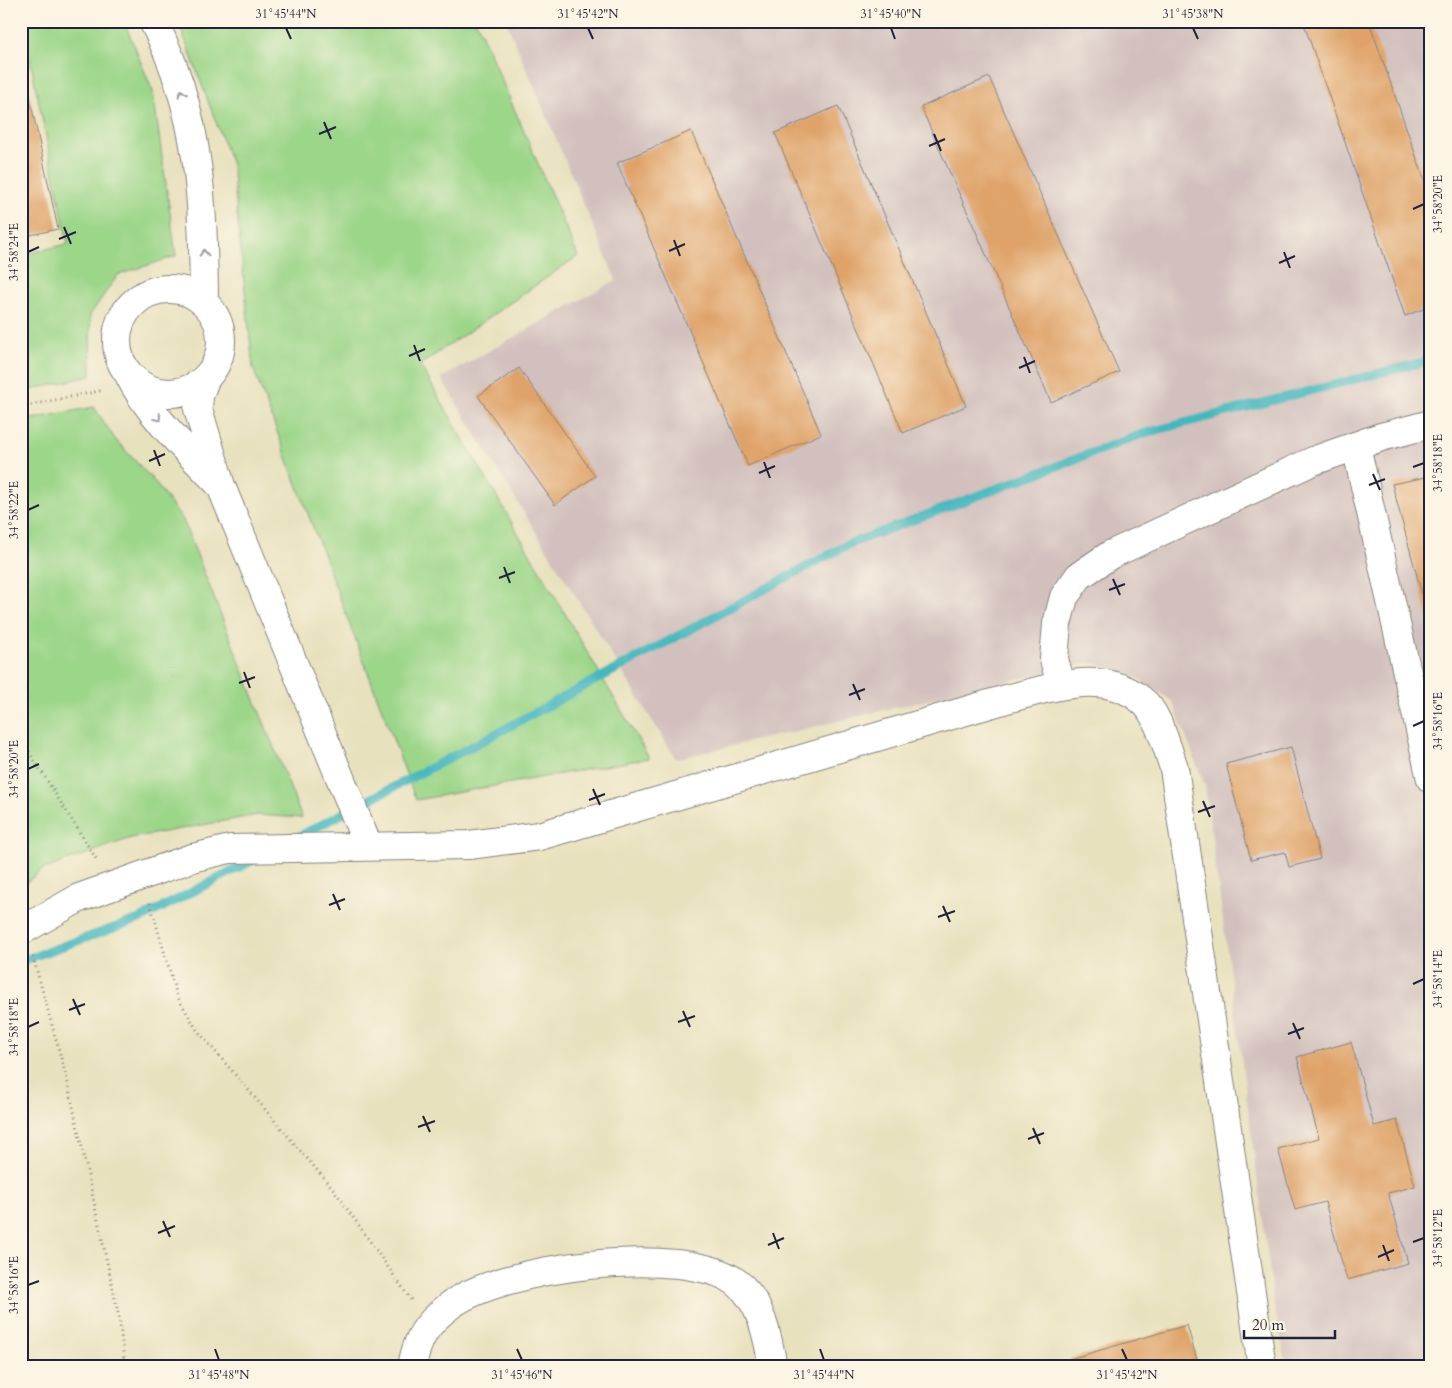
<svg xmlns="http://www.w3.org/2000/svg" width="1452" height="1388" font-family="Cardo,serif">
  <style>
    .industrial { fill: #d1c0bd }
    .green { fill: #9cd689; stroke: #5f7c62 }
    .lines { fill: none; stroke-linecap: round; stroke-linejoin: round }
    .stream { stroke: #46b6bd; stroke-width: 9 }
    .building { fill: #dfa369 }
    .minor-casing { stroke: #85827c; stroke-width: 30 }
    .path { stroke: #85827c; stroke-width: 3; stroke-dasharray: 1 4; stroke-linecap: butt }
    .minor { stroke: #fff; stroke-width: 28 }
    .oneway { stroke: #9c9ca7 }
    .ticks { fill: none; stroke: #22223b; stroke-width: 2 }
    .neatline { fill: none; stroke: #22223b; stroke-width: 2 }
    .ticks-label { font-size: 12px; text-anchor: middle; fill: #22223b }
  </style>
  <rect width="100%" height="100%" fill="#fcf5e5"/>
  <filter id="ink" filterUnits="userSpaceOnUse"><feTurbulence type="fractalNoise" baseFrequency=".02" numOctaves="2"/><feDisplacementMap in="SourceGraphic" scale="10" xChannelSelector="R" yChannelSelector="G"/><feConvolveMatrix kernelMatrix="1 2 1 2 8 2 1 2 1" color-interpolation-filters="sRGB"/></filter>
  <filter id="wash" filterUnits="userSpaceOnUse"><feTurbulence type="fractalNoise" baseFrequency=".0096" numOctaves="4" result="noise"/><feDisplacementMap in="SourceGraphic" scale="20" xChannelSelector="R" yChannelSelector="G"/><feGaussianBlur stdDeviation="1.12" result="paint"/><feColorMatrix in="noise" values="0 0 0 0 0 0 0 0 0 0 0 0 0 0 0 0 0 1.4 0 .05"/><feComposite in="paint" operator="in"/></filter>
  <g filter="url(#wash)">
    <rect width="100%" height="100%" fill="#e8e1be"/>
    <path class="industrial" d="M 506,21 L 1431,21 L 1431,1367 L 1287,1367 L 1274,1304 L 1205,785 L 1172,701 L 1134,676 L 1090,662 L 676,759 L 441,378 L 616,280 Z"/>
    <path class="green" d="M 21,21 L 123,21 L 126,26 L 153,92 L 176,256 L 118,275 L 105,293 L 90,315 L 91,376 L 21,392 L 21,255 L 68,244 L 30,59 L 21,59 Z
      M 178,21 L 476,21 L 578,256 L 420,365 L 649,758 L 416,800 L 253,368 L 232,165 Z
      M 94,407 L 115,439 L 153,480 L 183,520 L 302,818 L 257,815 L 131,838 L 44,869 L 21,886 L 21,421 Z"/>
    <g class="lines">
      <path class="stream" d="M 292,840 L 484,740 L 849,544 L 1145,433 L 1431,360
        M 21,961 L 142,918 L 259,857"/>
    </g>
    <g id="blocks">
      <path class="building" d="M 1303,21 L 1369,21 L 1431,199 L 1431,306 L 1405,316 Z
        M 21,71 L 24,71 L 58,229 L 21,237 Z
        M 989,77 L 1119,372 L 1051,402 L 921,107 Z
        M 838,106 L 966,406 L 903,433 L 775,133 Z
        M 691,131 L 821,434 L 748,466 L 617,163 Z
        M 519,368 L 595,476 L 555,505 L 478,396 Z
        M 1431,476 L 1431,623 L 1430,624 L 1392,484 Z
        M 1291,747 L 1320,859 L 1289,867 L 1285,852 L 1251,860 L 1226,764 Z
        M 1351,1042 L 1374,1126 L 1397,1120 L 1415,1186 L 1388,1193 L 1408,1263 L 1347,1280 L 1325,1202 L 1295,1210 L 1278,1149 L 1319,1138 L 1297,1057 Z
        M 1187,1325 L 1199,1367 L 1073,1367 L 1070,1359 Z"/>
    </g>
  </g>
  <g filter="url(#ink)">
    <use href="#blocks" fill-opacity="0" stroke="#85827c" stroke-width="1"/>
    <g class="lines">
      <defs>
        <path id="minor" d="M 153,21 C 201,113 203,201 204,302
          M117 341a52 52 0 1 1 104 0a52 52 0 1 1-104 0Z
          M 130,377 C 152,419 188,451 221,486 L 198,409 L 199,396 L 206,377
          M 1356,446 L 1431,779
          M 221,486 L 368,846
          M 1061,685 L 1054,659 L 1057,624 L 1064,597 L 1079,576 L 1110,555 L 1313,461 L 1381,437 L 1431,424
          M 21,931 L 79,898 L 192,858 L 230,849 L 469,845 L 539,836 L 1010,698 C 1055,687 1108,667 1146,704 C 1159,718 1168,750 1174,768 L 1262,1367
          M 412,1367 C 417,1339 425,1325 448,1307 C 497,1267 683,1243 736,1282 C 761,1300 768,1338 773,1367"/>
      </defs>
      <use href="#minor" class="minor-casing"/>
      <path class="path" d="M 21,407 L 104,390
        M 21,739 L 97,860
        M 150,903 L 177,996 L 197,1030 L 334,1190 L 411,1300
        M 33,957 L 67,1079 L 119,1317 L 125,1367"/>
      <use href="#minor" class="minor"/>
    </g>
    <defs><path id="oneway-chevron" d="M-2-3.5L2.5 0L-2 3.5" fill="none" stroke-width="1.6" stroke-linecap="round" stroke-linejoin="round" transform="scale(1.25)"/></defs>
    <g class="oneway">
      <use href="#oneway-chevron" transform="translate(182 93) rotate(-106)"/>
      <use href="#oneway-chevron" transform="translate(204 253) rotate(-91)"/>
      <use href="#oneway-chevron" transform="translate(158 418) rotate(50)"/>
    </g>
  </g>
  <path class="ticks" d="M 286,28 L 291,39M 588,28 L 593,39M 891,28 L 895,39M 1193,28 L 1198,39M 324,122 L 331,139M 319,134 L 336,127M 934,134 L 941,151M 929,146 L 945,139M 1413,209 L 1424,204M 64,227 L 71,244M 59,239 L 76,232M 674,240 L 680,256M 669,251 L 685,244M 28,252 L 39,247M 1284,252 L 1290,268M 1279,263 L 1295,256M 414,345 L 420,361M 409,356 L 425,349M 1024,357 L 1030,373M 1019,368 L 1035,361M 154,450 L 160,466M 149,461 L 165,454M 764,462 L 770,478M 1413,467 L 1424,463M 759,473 L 775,466M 1373,474 L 1380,490M 1369,485 L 1385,479M 28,510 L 39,505M 504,567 L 510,583M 499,578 L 515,572M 1113,579 L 1120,595M 1109,590 L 1125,584M 244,672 L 250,688M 239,683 L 255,677M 853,684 L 860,700M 849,695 L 865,689M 1413,726 L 1424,721M 28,769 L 39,764M 593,789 L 600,805M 589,800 L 605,794M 1203,801 L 1210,817M 1198,812 L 1215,806M 333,894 L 340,910M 329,905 L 345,899M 943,906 L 950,922M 938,917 L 955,911M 1413,984 L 1424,979M 73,999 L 80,1015M 69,1010 L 85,1004M 683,1011 L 690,1027M 678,1022 L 695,1016M 1293,1023 L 1300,1039M 28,1027 L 39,1022M 1288,1034 L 1304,1028M 423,1116 L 430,1132M 418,1127 L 435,1121M 1033,1128 L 1040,1144M 1028,1139 L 1044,1133M 163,1221 L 170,1237M 158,1233 L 175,1226M 773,1233 L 779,1249M 1413,1242 L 1424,1238M 768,1245 L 784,1238M 1383,1245 L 1389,1261M 1378,1257 L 1394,1250M 28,1285 L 39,1281M 215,1349 L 219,1360M 517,1349 L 522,1360M 820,1349 L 824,1360M 1122,1349 L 1127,1360"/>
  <rect width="1452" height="1388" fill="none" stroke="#fcf5e5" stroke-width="55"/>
  <path d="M1244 1330v8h91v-8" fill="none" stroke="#22223b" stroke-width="2.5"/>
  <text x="1252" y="1330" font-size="15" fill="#22223b" stroke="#fcf5e5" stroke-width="4" paint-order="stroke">20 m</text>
  <rect x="28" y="28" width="1396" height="1332" class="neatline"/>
  <g class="ticks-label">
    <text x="286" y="18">31°45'44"N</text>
    <text x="588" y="18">31°45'42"N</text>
    <text x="891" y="18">31°45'40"N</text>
    <text x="1193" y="18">31°45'38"N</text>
    <text transform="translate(1438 204) rotate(-90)" y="4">34°58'20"E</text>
    <text transform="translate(14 252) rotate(-90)" y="4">34°58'24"E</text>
    <text transform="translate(1438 463) rotate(-90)" y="4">34°58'18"E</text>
    <text transform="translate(14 510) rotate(-90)" y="4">34°58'22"E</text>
    <text transform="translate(1438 721) rotate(-90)" y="4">34°58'16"E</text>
    <text transform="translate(14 769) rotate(-90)" y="4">34°58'20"E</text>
    <text transform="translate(1438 979) rotate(-90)" y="4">34°58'14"E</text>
    <text transform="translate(14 1027) rotate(-90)" y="4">34°58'18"E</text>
    <text transform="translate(1438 1238) rotate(-90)" y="4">34°58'12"E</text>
    <text transform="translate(14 1285) rotate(-90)" y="4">34°58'16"E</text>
    <text x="219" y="1379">31°45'48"N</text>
    <text x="522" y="1379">31°45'46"N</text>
    <text x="824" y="1379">31°45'44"N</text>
    <text x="1127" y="1379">31°45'42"N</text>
  </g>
</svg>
